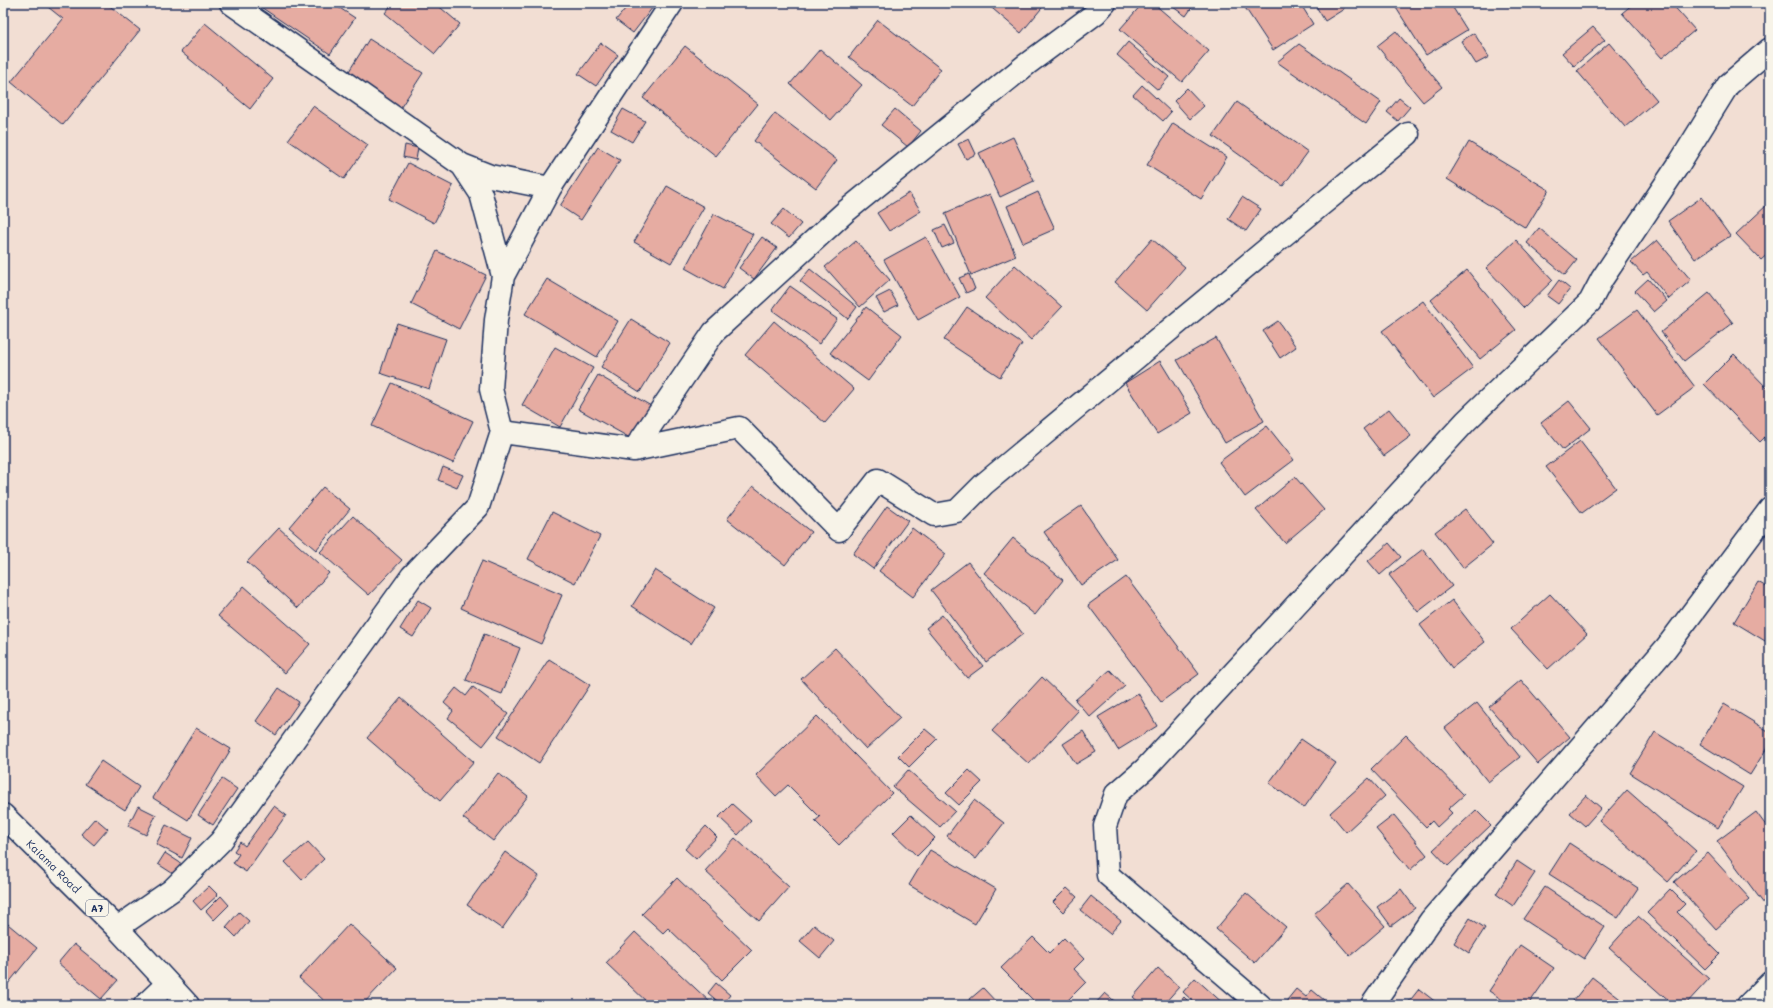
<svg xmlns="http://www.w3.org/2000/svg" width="1773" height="1008" font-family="Mali,sans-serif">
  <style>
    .building { fill: #e6aca2; stroke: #1b2f5e }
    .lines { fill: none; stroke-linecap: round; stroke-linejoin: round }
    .minor-casing { stroke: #1b2f5e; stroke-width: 25 }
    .trunk-casing { stroke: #1b2f5e; stroke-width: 25 }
    .minor { stroke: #f7f3e8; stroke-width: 22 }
    .trunk { stroke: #f7f3e8; stroke-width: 22 }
    .labels { text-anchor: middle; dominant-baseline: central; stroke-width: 3; stroke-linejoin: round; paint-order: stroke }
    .shield { fill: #f7f3e8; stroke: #5d6a87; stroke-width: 1 }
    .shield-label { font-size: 10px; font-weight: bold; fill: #1b2f5e }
    .street-label { font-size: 11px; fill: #1b2f5e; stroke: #f7f3e8 }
  </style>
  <rect width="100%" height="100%" fill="#f2ded3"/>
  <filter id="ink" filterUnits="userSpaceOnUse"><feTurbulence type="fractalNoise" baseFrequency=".025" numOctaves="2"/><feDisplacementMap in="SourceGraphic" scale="8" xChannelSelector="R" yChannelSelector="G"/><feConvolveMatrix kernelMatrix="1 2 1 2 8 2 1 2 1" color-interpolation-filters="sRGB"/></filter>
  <g filter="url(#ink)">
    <path class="building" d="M 43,3 L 106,3 L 140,30 L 63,125 L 11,82 L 63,19 Z
      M 255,3 L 332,3 L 355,18 L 330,54 Z
      M 393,3 L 435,3 L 460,24 L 435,54 L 385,13 Z
      M 630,3 L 656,3 L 633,33 L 616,20 Z
      M 986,3 L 1046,3 L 1021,33 Z
      M 1143,3 L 1153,3 L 1209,51 L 1182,82 L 1120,29 Z
      M 1167,3 L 1195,3 L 1186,16 Z
      M 1242,3 L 1300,3 L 1313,24 L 1273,50 Z
      M 1314,3 L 1341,3 L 1344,9 L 1325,21 Z
      M 1393,3 L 1450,3 L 1467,30 L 1426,55 Z
      M 1634,3 L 1671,3 L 1695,30 L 1662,58 L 1622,13 Z
      M 1761,3 L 1770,3 L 1770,13 Z
      M 878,20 L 941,69 L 912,106 L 849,57 Z
      M 205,23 L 273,79 L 250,109 L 181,52 Z
      M 1593,27 L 1605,40 L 1574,66 L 1562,53 Z
      M 1396,31 L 1442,87 L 1423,102 L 1377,46 Z
      M 1474,33 L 1489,57 L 1476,64 L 1461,41 Z
      M 369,39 L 423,73 L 399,110 L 346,76 Z
      M 1128,42 L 1169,77 L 1158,90 L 1117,55 Z
      M 601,43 L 618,55 L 596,86 L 578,74 Z
      M 1609,43 L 1657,100 L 1625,127 L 1577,71 Z
      M 1299,44 L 1381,102 L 1366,124 L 1277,62 Z
      M 685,46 L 758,104 L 716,156 L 643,98 Z
      M 820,49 L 862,85 L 831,120 L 790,84 Z
      M 1142,85 L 1171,112 L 1163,121 L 1133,95 Z
      M 1187,88 L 1204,106 L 1190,119 L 1174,101 Z
      M 1399,98 L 1410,107 L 1398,121 L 1387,112 Z
      M 1237,102 L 1308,152 L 1283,186 L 1213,136 Z
      M 313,106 L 368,145 L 344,179 L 288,140 Z
      M 623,109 L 645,121 L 632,142 L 611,130 Z
      M 895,109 L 921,131 L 908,147 L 881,125 Z
      M 775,113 L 837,160 L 816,188 L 754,141 Z
      M 1173,123 L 1227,157 L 1201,199 L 1147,165 Z
      M 1013,137 L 1034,181 L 1000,197 L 979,153 Z
      M 969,139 L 976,154 L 966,159 L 958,144 Z
      M 1469,142 L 1549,190 L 1526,228 L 1447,179 Z
      M 405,145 L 418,148 L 416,160 L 403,157 Z
      M 598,147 L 620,160 L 581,220 L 560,206 Z
      M 408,163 L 453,186 L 434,223 L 389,199 Z
      M 667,186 L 704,207 L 671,263 L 634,242 Z
      M 1038,192 L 1055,229 L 1023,243 L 1007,206 Z
      M 909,193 L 921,211 L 889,231 L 877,213 Z
      M 990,194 L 1016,256 L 971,275 L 945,213 Z
      M 1242,197 L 1261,209 L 1246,231 L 1228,219 Z
      M 1702,197 L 1730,236 L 1695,259 L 1668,221 Z
      M 1768,204 L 1770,206 L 1770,252 L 1761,260 L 1736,234 Z
      M 784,209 L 801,224 L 789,238 L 771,224 Z
      M 714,214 L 753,234 L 723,289 L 685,268 Z
      M 945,225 L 954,243 L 942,248 L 934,230 Z
      M 1539,228 L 1577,260 L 1565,275 L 1527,243 Z
      M 762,237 L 777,248 L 754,279 L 739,268 Z
      M 926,237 L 960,297 L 918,320 L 884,260 Z
      M 1152,239 L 1185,267 L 1147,310 L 1115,282 Z
      M 1516,240 L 1553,280 L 1524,308 L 1486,268 Z
      M 1657,240 L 1691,280 L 1669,299 L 1647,272 L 1643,275 L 1631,262 Z
      M 856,241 L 890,280 L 860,307 L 825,267 Z
      M 437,251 L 486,275 L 459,329 L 411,304 Z
      M 1015,265 L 1062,307 L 1031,340 L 985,298 Z
      M 810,269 L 857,307 L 848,319 L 800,281 Z
      M 1467,270 L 1516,330 L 1480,359 L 1431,300 Z
      M 969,274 L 975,289 L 966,293 L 959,278 Z
      M 547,279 L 618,321 L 597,357 L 525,314 Z
      M 1648,279 L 1667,301 L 1654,312 L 1635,291 Z
      M 1559,280 L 1570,289 L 1558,304 L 1547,296 Z
      M 790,286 L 837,319 L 819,344 L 772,310 Z
      M 890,291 L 898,305 L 884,312 L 876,298 Z
      M 1709,293 L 1733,323 L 1684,361 L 1661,332 Z
      M 1423,301 L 1473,368 L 1433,398 L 1382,331 Z
      M 866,307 L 902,335 L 868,381 L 830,353 Z
      M 967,307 L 1022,344 L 1000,377 L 944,340 Z
      M 1637,310 L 1695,387 L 1657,415 L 1599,338 Z
      M 631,319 L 670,343 L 640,392 L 601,367 Z
      M 774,321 L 854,389 L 825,423 L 745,355 Z
      M 1278,321 L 1296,347 L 1280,358 L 1263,331 Z
      M 397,323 L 446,339 L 429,389 L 380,373 Z
      M 1216,338 L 1264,421 L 1225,443 L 1177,360 Z
      M 555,347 L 593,368 L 560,427 L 522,405 Z
      M 1734,354 L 1770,391 L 1770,432 L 1760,442 L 1704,384 Z
      M 1160,361 L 1192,413 L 1157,434 L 1125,383 Z
      M 598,375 L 651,406 L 632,439 L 578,409 Z
      M 392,383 L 473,421 L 453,463 L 372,426 Z
      M 1569,401 L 1591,428 L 1563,450 L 1541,423 Z
      M 1389,409 L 1411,436 L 1384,456 L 1363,429 Z
      M 1267,426 L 1294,460 L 1245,497 L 1219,462 Z
      M 1580,441 L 1616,488 L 1582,513 L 1546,467 Z
      M 443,467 L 463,475 L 457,488 L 438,480 Z
      M 1295,477 L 1324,510 L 1285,543 L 1256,510 Z
      M 753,486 L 811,532 L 785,565 L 727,519 Z
      M 323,487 L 350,509 L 316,550 L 289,527 Z
      M 887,506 L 908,521 L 873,569 L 853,554 Z
      M 1081,506 L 1118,560 L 1081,585 L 1044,532 Z
      M 1465,509 L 1493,544 L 1463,568 L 1435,532 Z
      M 552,512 L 600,536 L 575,583 L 528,559 Z
      M 353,516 L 402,560 L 369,595 L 320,552 Z
      M 279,528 L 329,573 L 298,608 L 247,562 Z
      M 912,528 L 946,554 L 913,597 L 879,571 Z
      M 1013,538 L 1063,580 L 1035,615 L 984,573 Z
      M 1389,543 L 1401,557 L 1380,575 L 1368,561 Z
      M 1423,549 L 1452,586 L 1418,612 L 1389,575 Z
      M 482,561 L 562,595 L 541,644 L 461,608 Z
      M 968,562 L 1023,634 L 986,662 L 931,590 Z
      M 655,570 L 714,608 L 691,644 L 632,606 Z
      M 1126,577 L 1199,674 L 1161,702 L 1088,605 Z
      M 1758,582 L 1770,589 L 1770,644 L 1734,622 Z
      M 244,586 L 310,644 L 285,673 L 218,616 Z
      M 1550,594 L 1587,634 L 1548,669 L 1511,629 Z
      M 418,600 L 431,608 L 413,637 L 400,629 Z
      M 1452,600 L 1485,642 L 1452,668 L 1420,625 Z
      M 942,615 L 983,666 L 967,678 L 926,628 Z
      M 484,634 L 520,648 L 502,694 L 466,680 Z
      M 835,648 L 900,718 L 866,749 L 801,679 Z
      M 549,659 L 590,685 L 539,763 L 498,736 Z
      M 1110,670 L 1125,686 L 1090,717 L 1075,700 Z
      M 1042,677 L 1078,711 L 1029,764 L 992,731 Z
      M 1521,680 L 1570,737 L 1538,764 L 1489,707 Z
      M 473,687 L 508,714 L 483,746 L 448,718 L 453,711 L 444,703 L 456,688 L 466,696 Z
      M 279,688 L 299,702 L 276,735 L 256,721 Z
      M 1138,693 L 1157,726 L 1118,750 L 1098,717 Z
      M 401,698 L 474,762 L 440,801 L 367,738 Z
      M 1477,703 L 1520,757 L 1488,782 L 1445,728 Z
      M 1724,704 L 1770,732 L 1770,743 L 1750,775 L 1700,744 Z
      M 817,716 L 892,793 L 839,845 L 815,821 L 820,817 L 788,785 L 776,796 L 756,775 Z
      M 196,728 L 231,749 L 188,820 L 153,798 Z
      M 925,729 L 937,739 L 909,767 L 898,756 Z
      M 1083,731 L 1096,752 L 1076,764 L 1063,744 Z
      M 1655,732 L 1743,787 L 1718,828 L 1630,773 Z
      M 1406,735 L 1464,795 L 1448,809 L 1452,813 L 1437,827 L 1432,821 L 1426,827 L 1371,769 Z
      M 1301,739 L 1336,763 L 1304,808 L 1269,783 Z
      M 101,761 L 139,787 L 125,810 L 85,784 Z
      M 908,770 L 955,811 L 940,827 L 893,787 Z
      M 969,770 L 982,782 L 959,805 L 946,793 Z
      M 498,773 L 528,796 L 493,841 L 463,818 Z
      M 1369,778 L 1385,796 L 1346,832 L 1330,813 Z
      M 222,779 L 237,789 L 213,825 L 198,815 Z
      M 1627,790 L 1696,851 L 1668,882 L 1599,821 Z
      M 1586,795 L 1601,808 L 1585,826 L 1570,813 Z
      M 974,800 L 1004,823 L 976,859 L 947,836 Z
      M 732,804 L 751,821 L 738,835 L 719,817 Z
      M 138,806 L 156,815 L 146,835 L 128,826 Z
      M 274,806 L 286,815 L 246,872 L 233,863 L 239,854 L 234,851 L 240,842 L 245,846 Z
      M 1476,810 L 1491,825 L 1448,866 L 1433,850 Z
      M 1756,812 L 1770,831 L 1770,912 L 1717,841 Z
      M 911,815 L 935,838 L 917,856 L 893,833 Z
      M 1394,815 L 1427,855 L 1410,870 L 1376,829 Z
      M 95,818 L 108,829 L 94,845 L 81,834 Z
      M 166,825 L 192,838 L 182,858 L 156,844 Z
      M 706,826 L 717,837 L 696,859 L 685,849 Z
      M 735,838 L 789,887 L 759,921 L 705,871 Z
      M 308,842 L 324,859 L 302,880 L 285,862 Z
      M 1569,843 L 1638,888 L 1618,918 L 1549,874 Z
      M 930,850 L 996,889 L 975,924 L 909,885 Z
      M 505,852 L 539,876 L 502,929 L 467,905 Z
      M 165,853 L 182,864 L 175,875 L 158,864 Z
      M 1708,853 L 1750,899 L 1716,929 L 1674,882 Z
      M 1517,861 L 1535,873 L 1513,906 L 1496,894 Z
      M 677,878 L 752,950 L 722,980 L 668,928 L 663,933 L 642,914 Z
      M 1348,884 L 1385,926 L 1350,956 L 1314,914 Z
      M 209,886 L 218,895 L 201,910 L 193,901 Z
      M 1545,887 L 1605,927 L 1584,959 L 1523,919 Z
      M 1067,888 L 1077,897 L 1063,912 L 1053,902 Z
      M 1401,889 L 1415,908 L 1391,926 L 1377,907 Z
      M 1670,889 L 1685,904 L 1677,912 L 1720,954 L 1705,969 L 1647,913 Z
      M 1246,893 L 1286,927 L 1255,963 L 1216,929 Z
      M 221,896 L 229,905 L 214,920 L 206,911 Z
      M 1091,896 L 1121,921 L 1110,934 L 1080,910 Z
      M 239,912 L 249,921 L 236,937 L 226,927 Z
      M 1638,916 L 1709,979 L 1685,1005 L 1673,1005 L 1609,948 Z
      M 1470,918 L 1485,928 L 1469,953 L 1454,943 Z
      M 3,920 L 37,948 L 3,990 Z
      M 349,924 L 397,968 L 362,1005 L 329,1005 L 299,978 Z
      M 814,925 L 834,941 L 820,958 L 800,941 Z
      M 635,932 L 710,1002 L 708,1005 L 650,1005 L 606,963 Z
      M 1033,937 L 1049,953 L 1064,938 L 1084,959 L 1074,969 L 1086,982 L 1063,1005 L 1038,1005 L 1001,968 Z
      M 74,944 L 118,980 L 101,999 L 58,963 Z
      M 1520,945 L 1554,968 L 1528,1005 L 1510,1005 L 1489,991 Z
      M 1158,968 L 1179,987 L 1163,1005 L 1142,1005 L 1133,997 Z
      M 1592,977 L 1628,1005 L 1570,1005 Z
      M 1195,978 L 1225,1005 L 1197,1005 L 1183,992 Z
      M 716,983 L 730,995 L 722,1005 L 708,993 Z
      M 983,988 L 999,1005 L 963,1005 Z
      M 1296,989 L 1306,997 L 1312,990 L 1330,1005 L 1283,1005 Z
      M 1419,989 L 1437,1003 L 1435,1005 L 1411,1005 L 1408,1003 Z
      M 1105,993 L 1119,1005 L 1094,1005 Z
      M 1184,997 L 1192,1005 L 1177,1005 Z"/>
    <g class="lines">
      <defs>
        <path id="minor" d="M 231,3 L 462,165 L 490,176 L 550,188
          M 462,165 L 481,194 L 503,276
          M 502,432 L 634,450 L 739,428 L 839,530 L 878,480 L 934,515 L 957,511 L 984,484 L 1278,240 L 1408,134
          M 634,450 L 714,332 L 845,212 L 1027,64 L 1096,13 L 1105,3
          M 117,928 L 172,890 L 221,841 L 412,576 L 478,507 L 502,432 L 491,389 L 496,320 L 503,276 L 550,188 L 672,3
          M 145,1005 L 167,984
          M 1260,1005 L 1108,875 L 1105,826 L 1116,794 L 1145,769 L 1466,421 L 1590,302 L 1602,279 L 1679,164 L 1728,85 L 1770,49
          M 1372,1005 L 1431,920 L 1666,648 L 1770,509
          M 1748,1005 L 1770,983"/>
        <g id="trunk">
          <path id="s1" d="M 3,815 L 117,928 L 188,1005"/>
        </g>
      </defs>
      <use href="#minor" class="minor-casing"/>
      <use href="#trunk" class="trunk-casing"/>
      <use href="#minor" class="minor"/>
      <use href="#trunk" class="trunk"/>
    </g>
  </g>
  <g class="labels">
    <rect class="shield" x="86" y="900" width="22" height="16" rx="3"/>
    <g class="shield-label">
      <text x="97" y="908">A7</text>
    </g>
    <g class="street-label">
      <text stroke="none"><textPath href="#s1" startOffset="72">Kaiama Road</textPath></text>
    </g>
  </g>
  <rect width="1773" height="1008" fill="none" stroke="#f7f3e8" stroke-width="16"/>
  <rect x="8" y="8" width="1757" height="992" fill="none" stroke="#1b2f5e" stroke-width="1.5" filter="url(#ink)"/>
</svg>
